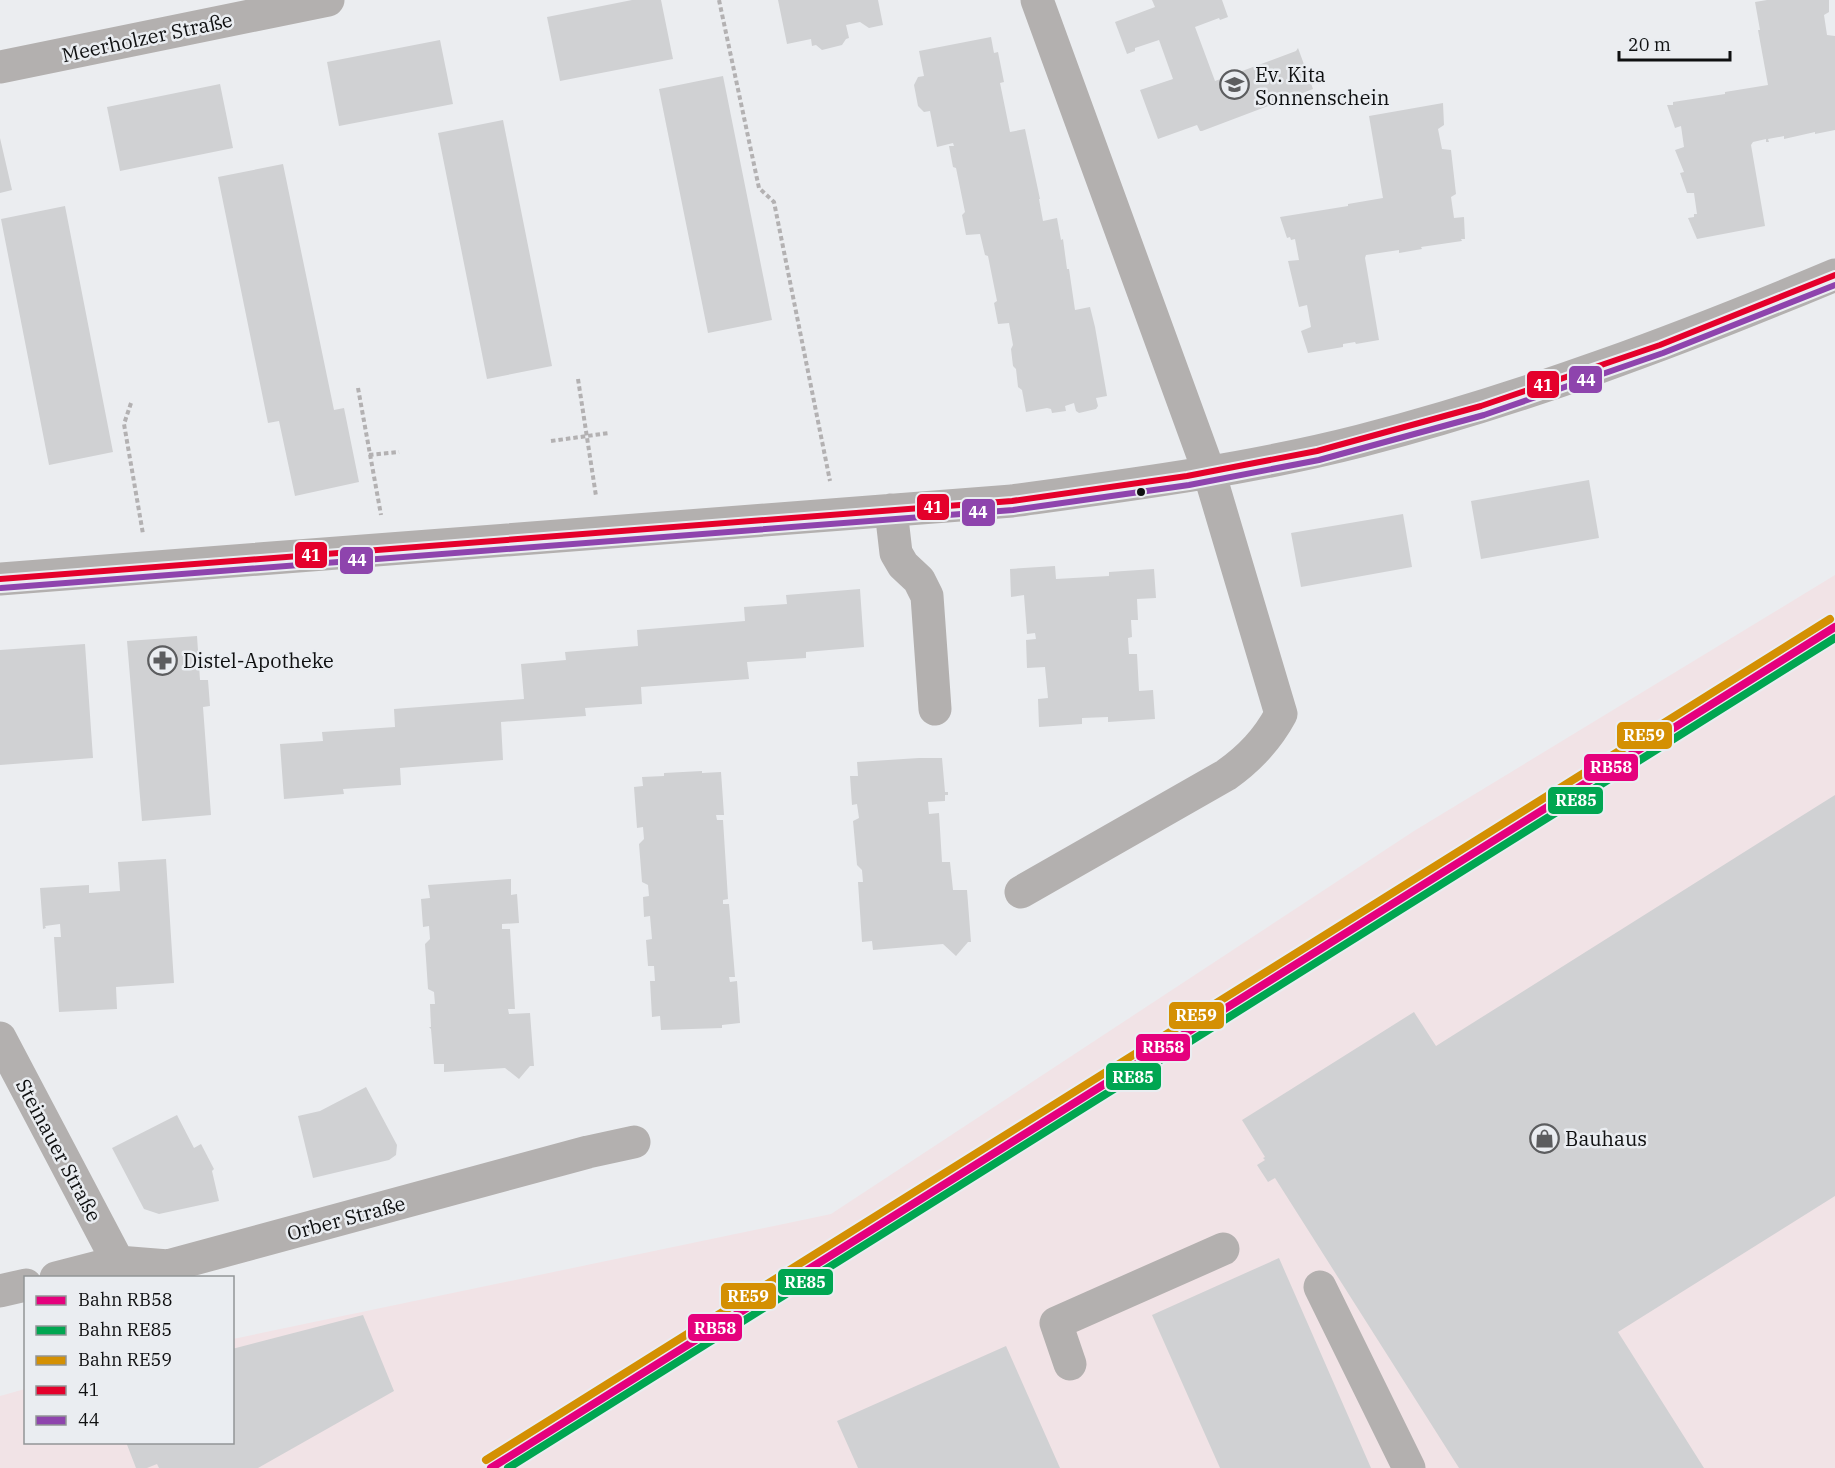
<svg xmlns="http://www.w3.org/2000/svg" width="1835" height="1468" font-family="'IBM Plex Serif',serif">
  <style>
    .industrial { fill: #f1e3e6 }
    .building { fill: #d0d1d3 }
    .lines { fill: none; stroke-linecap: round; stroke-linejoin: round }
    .path { stroke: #b3b1b2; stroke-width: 4; stroke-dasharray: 4.5 3; stroke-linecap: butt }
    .minor { stroke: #b3b0af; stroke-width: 33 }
    .bus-1-casing { stroke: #eaedf1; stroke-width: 10 }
    .bus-2-casing { stroke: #eaedf1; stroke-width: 10 }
    .bus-1 { stroke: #e4002b; stroke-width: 6 }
    .bus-2 { stroke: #8e44ad; stroke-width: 6 }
    .rail-1-casing { stroke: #eaedf1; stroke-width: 12 }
    .rail-2-casing { stroke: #eaedf1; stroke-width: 12 }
    .rail-3-casing { stroke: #eaedf1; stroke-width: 12 }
    .rail-1 { stroke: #e5007d; stroke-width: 8 }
    .rail-2 { stroke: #00a651; stroke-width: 8 }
    .rail-3 { stroke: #d49003; stroke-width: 8 }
    .bus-dot { fill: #0f1011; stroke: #eaedf1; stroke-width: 2 }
    .labels { text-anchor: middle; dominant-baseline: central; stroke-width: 5; stroke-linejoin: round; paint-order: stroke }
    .street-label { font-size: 20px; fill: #0f1011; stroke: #eaedf1 }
    .poi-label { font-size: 20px; fill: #0f1011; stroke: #eaedf1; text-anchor: start }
    .line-badge { stroke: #eaedf1; stroke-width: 2 }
    .badge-label { font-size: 16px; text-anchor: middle; font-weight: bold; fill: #fff }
  </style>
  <rect width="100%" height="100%" fill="#ebedf0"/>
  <path class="industrial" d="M 1835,575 L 1835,1468 L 0,1468 L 0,1396 L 25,1389 L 26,1442 L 232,1442 L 233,1339 L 831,1214 L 1414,831 Z"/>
  <path class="building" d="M 632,0 L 661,0 L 673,59 L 560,81 L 547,17 Z
    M 778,0 L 878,0 L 883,25 L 869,28 L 860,22 L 846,25 L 849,38 L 846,39 L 842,45 L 822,50 L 816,45 L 812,46 L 811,39 L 787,44 Z
    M 1152,0 L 1222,0 L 1228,17 L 1220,20 L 1219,18 L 1195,27 L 1215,81 L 1296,51 L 1298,48 L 1313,89 L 1202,131 L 1200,131 L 1197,125 L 1158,139 L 1140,90 L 1173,79 L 1159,40 L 1135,48 L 1135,51 L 1127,54 L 1115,22 L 1155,7 Z
    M 1767,0 L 1829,0 L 1829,12 L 1824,15 L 1827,35 L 1835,36 L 1835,130 L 1815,134 L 1815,132 L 1784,139 L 1784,136 L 1768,139 L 1769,142 L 1766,142 L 1766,139 L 1753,142 L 1751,145 L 1765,226 L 1697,239 L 1688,218 L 1694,217 L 1694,214 L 1697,214 L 1694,193 L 1687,193 L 1680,173 L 1684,172 L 1675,150 L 1684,147 L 1681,126 L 1675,128 L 1667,105 L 1673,105 L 1673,102 L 1725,94 L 1725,92 L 1768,85 L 1758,30 L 1760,30 L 1755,2 Z
    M 991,37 L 994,53 L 998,52 L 1004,82 L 1000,83 L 1010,132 L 1025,129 L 1040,199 L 1039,199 L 1043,221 L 1057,218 L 1061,240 L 1063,239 L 1067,269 L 1069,269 L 1075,310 L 1090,307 L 1095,327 L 1107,396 L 1096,398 L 1098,406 L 1096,409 L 1079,413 L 1076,411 L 1074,403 L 1065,406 L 1066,411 L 1052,413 L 1051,409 L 1047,408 L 1026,412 L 1022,390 L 1018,387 L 1016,369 L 1013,366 L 1011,349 L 1013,345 L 1009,323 L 998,324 L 994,303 L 997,301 L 988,256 L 985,255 L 980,234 L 966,235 L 962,215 L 965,212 L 956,168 L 953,167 L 949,146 L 954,146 L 953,143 L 937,147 L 930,111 L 924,112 L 918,106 L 914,85 L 918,77 L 924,76 L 919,51 Z
    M 440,40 L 453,104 L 339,126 L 327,62 Z
    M 723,76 L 772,320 L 708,333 L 659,89 Z
    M 220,84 L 233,148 L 120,171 L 107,107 Z
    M 1443,103 L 1444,125 L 1438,129 L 1442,149 L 1451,150 L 1456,194 L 1451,197 L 1454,218 L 1464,217 L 1465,239 L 1461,239 L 1462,241 L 1421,247 L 1422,249 L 1399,253 L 1399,250 L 1366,255 L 1365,258 L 1379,340 L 1356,344 L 1355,342 L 1343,344 L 1343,347 L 1308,353 L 1301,331 L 1311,327 L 1307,305 L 1299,307 L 1288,261 L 1299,260 L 1295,239 L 1291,240 L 1290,237 L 1287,238 L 1280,217 L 1348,206 L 1348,204 L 1383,198 L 1369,116 Z
    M 503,120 L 552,366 L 487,379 L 438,133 Z
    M 0,138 L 12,190 L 0,193 Z
    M 283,164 L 334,410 L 344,408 L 359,482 L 295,496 L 279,421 L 268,423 L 218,177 Z
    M 65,206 L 113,452 L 49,465 L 1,219 Z
    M 1589,480 L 1599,538 L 1481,559 L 1471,501 Z
    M 1403,514 L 1412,567 L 1301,587 L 1291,533 Z
    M 1055,566 L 1056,579 L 1109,576 L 1109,572 L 1154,569 L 1156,598 L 1137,599 L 1138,620 L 1131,620 L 1132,637 L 1128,638 L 1129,654 L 1137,654 L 1139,691 L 1153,690 L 1155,719 L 1108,722 L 1108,717 L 1082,718 L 1082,724 L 1039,727 L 1038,699 L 1048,698 L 1045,667 L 1027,668 L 1026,640 L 1036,639 L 1035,633 L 1027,634 L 1024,595 L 1011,597 L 1010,569 Z
    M 860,589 L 864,647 L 806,652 L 806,658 L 747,662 L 749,679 L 641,687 L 642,704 L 585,708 L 586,716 L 501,722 L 503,760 L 400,768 L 401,785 L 343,789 L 344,794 L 284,799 L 280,744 L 323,741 L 322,732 L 395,727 L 394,709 L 524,699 L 521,664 L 566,660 L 565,652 L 638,646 L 637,630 L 745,621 L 744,607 L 787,604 L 786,595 Z
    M 197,636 L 200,680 L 208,680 L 210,706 L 203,707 L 211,815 L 142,821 L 127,641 Z
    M 85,644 L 93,758 L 0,765 L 0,650 Z
    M 919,758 L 942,758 L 945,792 L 948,792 L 948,795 L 945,795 L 945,801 L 928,802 L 929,814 L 939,813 L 942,862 L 950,862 L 953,890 L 967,890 L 971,942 L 968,942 L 956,956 L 943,944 L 873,950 L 872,941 L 862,942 L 858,882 L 863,882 L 862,870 L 857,865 L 853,821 L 859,818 L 857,804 L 852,805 L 850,776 L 858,776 L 857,762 Z
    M 702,771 L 702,773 L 721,772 L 724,815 L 716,815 L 717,820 L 723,820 L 728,899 L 723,900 L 723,904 L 729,904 L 735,977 L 729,977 L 730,982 L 737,981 L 740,1023 L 722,1025 L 722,1028 L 661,1030 L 660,1016 L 652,1017 L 650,981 L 655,981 L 654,966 L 648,966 L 646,940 L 652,939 L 650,916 L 644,917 L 643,897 L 649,896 L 648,885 L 642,882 L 639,844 L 644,839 L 643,827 L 637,828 L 634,787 L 643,786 L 642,777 L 664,776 L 664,773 Z
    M 1835,795 L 1835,1196 L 1618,1332 L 1704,1468 L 1459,1468 L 1275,1178 L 1268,1182 L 1257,1165 L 1265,1160 L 1263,1158 L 1265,1157 L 1242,1120 L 1414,1012 L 1436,1046 Z
    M 166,859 L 174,983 L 116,987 L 117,1009 L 59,1012 L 54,937 L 61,937 L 60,924 L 45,926 L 46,928 L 43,929 L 40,888 L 89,885 L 89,893 L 120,891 L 118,862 Z
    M 511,879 L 511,895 L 517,894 L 519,923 L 502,924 L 502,929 L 510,929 L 515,1009 L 508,1009 L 509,1014 L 530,1013 L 534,1066 L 530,1066 L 519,1079 L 505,1068 L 444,1072 L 444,1064 L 434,1064 L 431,1029 L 429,1027 L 431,1027 L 430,1004 L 435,1004 L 434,992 L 428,989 L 425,944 L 430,939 L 429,926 L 423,927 L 421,899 L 430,898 L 428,885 Z
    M 366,1087 L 397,1145 L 396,1155 L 389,1160 L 313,1178 L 298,1116 L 320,1111 Z
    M 177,1115 L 194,1148 L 201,1144 L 214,1169 L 212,1171 L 219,1201 L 159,1214 L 144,1209 L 112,1148 Z
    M 1279,1258 L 1371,1468 L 1220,1468 L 1152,1315 Z
    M 363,1315 L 394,1391 L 258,1468 L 159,1468 L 157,1464 L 147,1468 L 136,1468 L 126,1442 L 232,1442 L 232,1349 Z
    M 1006,1346 L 1060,1468 L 858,1468 L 837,1421 Z"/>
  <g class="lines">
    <path class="path" d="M 719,0 L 759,188 L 774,202 L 830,481
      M 578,379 L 596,496
      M 358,388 L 381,515
      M 131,403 L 124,424 L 143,534
      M 551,441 L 609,433
      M 369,455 L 399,452"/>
    <path class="minor" d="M 0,67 L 328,0
      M 891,510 L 896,553 L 903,565 L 919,580 L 927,596 L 935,709
      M 0,579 L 1012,501 C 1129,485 1246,470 1360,441 C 1523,399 1680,340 1835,275
      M 1021,892 L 1226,775 C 1250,758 1267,740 1281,714 L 1209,472 L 1037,0
      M 0,1038 L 118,1262
      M 56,1278 L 118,1262 L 168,1266 L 588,1152 L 634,1142
      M 1320,1287 L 1409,1468
      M 0,1291 L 26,1285
      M 1070,1364 L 1056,1323 L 1223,1249"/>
    <defs>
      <path id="bus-1" d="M 0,579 L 1012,501 L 1187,476 L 1317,451 L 1481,406 L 1660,345 L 1835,275"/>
      <path id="bus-2" d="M 1,588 L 1013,510 L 1189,485 L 1319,460 L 1484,415 L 1663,353 L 1835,285"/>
    </defs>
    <use href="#bus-1" class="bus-1-casing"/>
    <use href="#bus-2" class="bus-2-casing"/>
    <use href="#bus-1" class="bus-1"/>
    <use href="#bus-2" class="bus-2"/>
    <defs>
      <path id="rail-1" d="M 491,1468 L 1835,627"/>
      <path id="rail-2" d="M 508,1468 L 1835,638"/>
      <path id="rail-3" d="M 486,1460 L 1830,619"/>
    </defs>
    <use href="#rail-1" class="rail-1-casing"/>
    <use href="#rail-2" class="rail-2-casing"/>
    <use href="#rail-3" class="rail-3-casing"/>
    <use href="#rail-1" class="rail-1"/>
    <use href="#rail-2" class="rail-2"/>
    <use href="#rail-3" class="rail-3"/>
  </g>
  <defs>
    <symbol id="school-ring" viewBox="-11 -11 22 22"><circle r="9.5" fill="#eaedf1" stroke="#5c5d5f" stroke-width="1.5"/><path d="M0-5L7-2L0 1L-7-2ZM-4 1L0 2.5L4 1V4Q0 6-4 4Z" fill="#5c5d5f"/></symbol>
    <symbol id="pharmacy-ring" viewBox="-11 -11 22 22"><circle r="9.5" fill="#eaedf1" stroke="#5c5d5f" stroke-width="1.5"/><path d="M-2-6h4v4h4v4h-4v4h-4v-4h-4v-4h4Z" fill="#5c5d5f"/></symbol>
    <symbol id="shop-ring" viewBox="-11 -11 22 22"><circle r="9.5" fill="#eaedf1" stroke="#5c5d5f" stroke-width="1.5"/><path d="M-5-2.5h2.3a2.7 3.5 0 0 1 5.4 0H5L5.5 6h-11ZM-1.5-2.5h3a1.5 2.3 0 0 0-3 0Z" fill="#5c5d5f"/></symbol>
  </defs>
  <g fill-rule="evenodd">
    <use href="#school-ring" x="1218" y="68" width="33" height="33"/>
    <use href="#pharmacy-ring" x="146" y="644" width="33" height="33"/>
    <use href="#shop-ring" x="1528" y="1122" width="33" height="33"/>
  </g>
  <circle class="bus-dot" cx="1141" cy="492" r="5"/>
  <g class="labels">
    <g class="street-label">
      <text transform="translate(147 37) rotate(-12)">Meerholzer Straße</text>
      <text transform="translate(59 1150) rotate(62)">Steinauer Straße</text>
      <text transform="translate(346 1218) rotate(-15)">Orber Straße</text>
    </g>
    <g class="poi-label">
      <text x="1255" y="74">Ev. Kita<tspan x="1255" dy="23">Sonnenschein</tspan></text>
      <text x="183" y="660">Distel-Apotheke</text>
      <text x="1565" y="1138">Bauhaus</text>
    </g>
  </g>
  <g class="line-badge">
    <rect x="1568" y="365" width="35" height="29" rx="6" fill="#8e44ad"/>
    <rect x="1526" y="370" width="34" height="29" rx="6" fill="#e4002b"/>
    <rect x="916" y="493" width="34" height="28" rx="6" fill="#e4002b"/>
    <rect x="961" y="498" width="35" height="29" rx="6" fill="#8e44ad"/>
    <rect x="294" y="541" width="34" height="28" rx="6" fill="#e4002b"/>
    <rect x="339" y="546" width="35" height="29" rx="6" fill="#8e44ad"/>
    <rect x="1616" y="721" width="57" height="29" rx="6" fill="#d49003"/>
    <rect x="1583" y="753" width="56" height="29" rx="6" fill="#e5007d"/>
    <rect x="1547" y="786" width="57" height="29" rx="6" fill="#00a651"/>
    <rect x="1168" y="1001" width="57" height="29" rx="6" fill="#d49003"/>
    <rect x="1135" y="1033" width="56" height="29" rx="6" fill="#e5007d"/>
    <rect x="1105" y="1062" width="57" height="29" rx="6" fill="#00a651"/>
    <rect x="777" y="1268" width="57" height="28" rx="6" fill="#00a651"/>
    <rect x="720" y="1282" width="57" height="28" rx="6" fill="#d49003"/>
    <rect x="687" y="1313" width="56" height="29" rx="6" fill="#e5007d"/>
  </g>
  <g class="badge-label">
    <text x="1586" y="386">44</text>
    <text x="1543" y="391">41</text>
    <text x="933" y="513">41</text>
    <text x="978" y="518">44</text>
    <text x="311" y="561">41</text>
    <text x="357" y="566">44</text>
    <text x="1644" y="741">RE59</text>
    <text x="1611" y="773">RB58</text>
    <text x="1576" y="806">RE85</text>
    <text x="1196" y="1021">RE59</text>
    <text x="1163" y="1053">RB58</text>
    <text x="1133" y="1083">RE85</text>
    <text x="805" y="1288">RE85</text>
    <text x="748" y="1302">RE59</text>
    <text x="715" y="1334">RB58</text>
  </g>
  <rect x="24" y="1276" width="210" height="168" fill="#eaedf1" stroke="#929597" stroke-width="1.5"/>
  <rect x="36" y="1296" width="30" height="9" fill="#e5007d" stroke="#929597" stroke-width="1.5"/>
  <text x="78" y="1306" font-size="18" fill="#0f1011">Bahn RB58</text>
  <rect x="36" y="1326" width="30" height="9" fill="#00a651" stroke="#929597" stroke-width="1.5"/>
  <text x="78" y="1336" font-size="18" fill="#0f1011">Bahn RE85</text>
  <rect x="36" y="1356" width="30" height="9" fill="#d49003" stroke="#929597" stroke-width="1.5"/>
  <text x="78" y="1366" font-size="18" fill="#0f1011">Bahn RE59</text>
  <rect x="36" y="1386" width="30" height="9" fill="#e4002b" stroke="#929597" stroke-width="1.5"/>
  <text x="78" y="1396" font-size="18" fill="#0f1011">41</text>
  <rect x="36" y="1416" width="30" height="9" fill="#8e44ad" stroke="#929597" stroke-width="1.5"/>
  <text x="78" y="1426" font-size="18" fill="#0f1011">44</text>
  <path d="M1619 51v9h111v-9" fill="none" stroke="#0f1011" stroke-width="3"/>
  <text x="1628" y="51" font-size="18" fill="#0f1011" stroke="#eaedf1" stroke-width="4.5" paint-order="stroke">20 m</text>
</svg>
